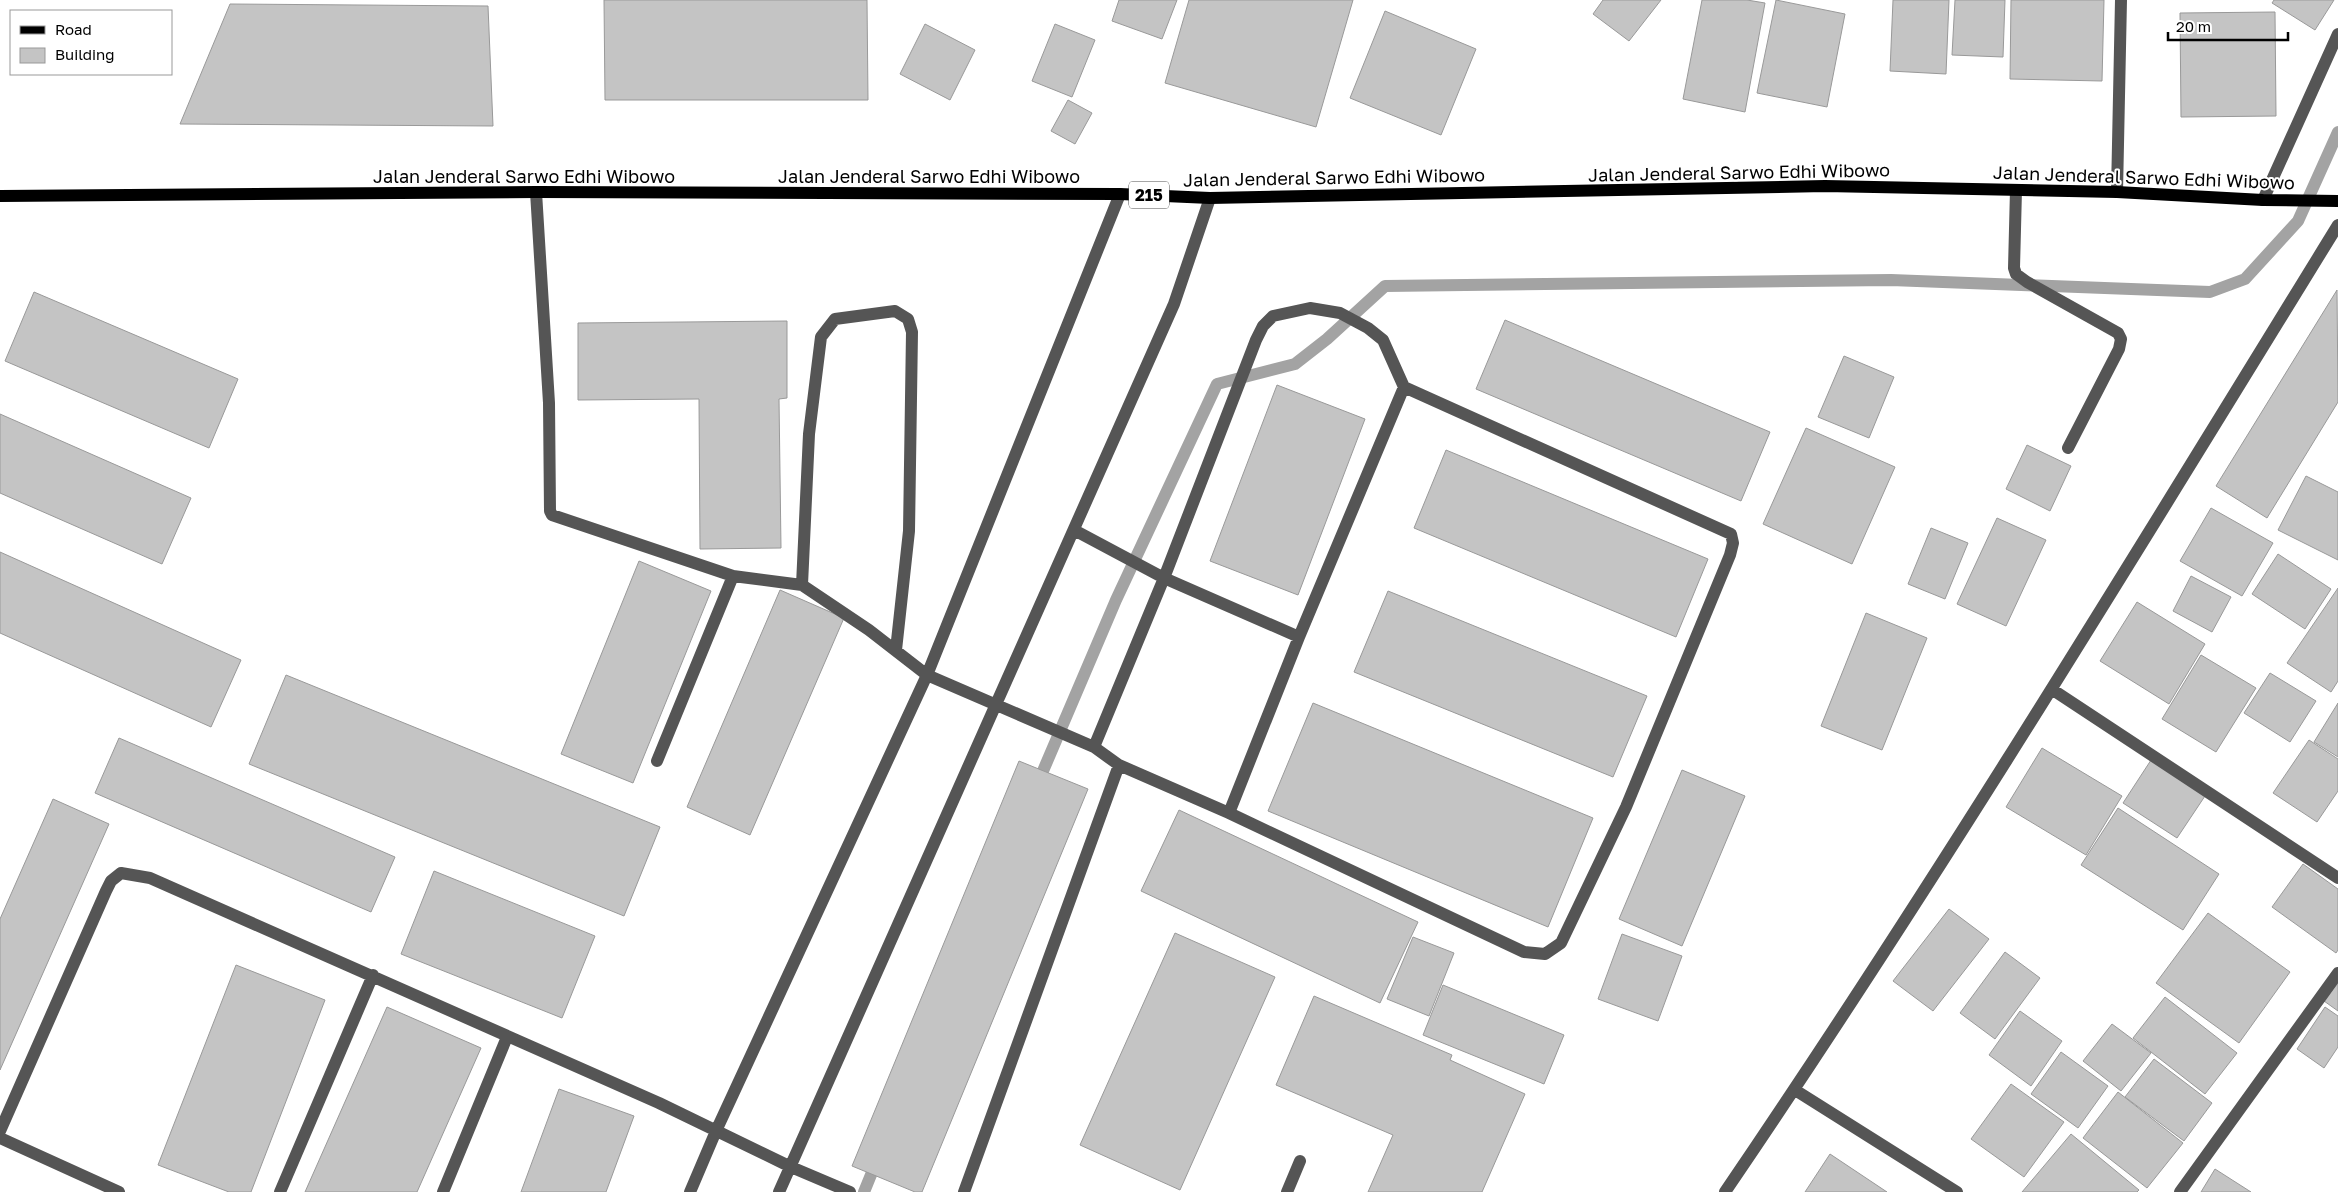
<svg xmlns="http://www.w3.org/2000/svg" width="2338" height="1192" font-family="'Golos Text',sans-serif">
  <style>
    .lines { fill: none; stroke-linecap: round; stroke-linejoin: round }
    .stream { stroke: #a3a3a3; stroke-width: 12 }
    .building { fill: #c4c4c4; stroke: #999 }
    .minor { stroke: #555; stroke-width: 12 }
    .major { stroke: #000; stroke-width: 12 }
    .labels { text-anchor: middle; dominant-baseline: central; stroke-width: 4; stroke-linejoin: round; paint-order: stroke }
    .shield { fill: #fff; stroke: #4c4c4c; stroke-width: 1 }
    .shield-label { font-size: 16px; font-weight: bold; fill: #000 }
    .street-label { font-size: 18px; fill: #000; stroke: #fff }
  </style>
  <rect width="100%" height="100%" fill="#fff"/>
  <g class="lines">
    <path class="stream" d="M 1037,785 L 1116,600 L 1217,384 L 1295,364 L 1327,339 L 1385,286 L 1891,280 L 2210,292 L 2245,279 L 2298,221 L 2338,132
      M 864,1192 L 877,1160"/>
  </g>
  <path class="building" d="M 604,0 L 867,0 L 868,100 L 605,100 Z
    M 1119,0 L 1177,0 L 1162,39 L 1112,21 Z
    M 1189,0 L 1353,0 L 1316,127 L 1165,83 Z
    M 1603,0 L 1661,0 L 1629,41 L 1593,14 Z
    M 1702,0 L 1747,0 L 1765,3 L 1745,112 L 1683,99 Z
    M 1776,0 L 1845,14 L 1827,107 L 1757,93 Z
    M 1893,0 L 1949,0 L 1946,74 L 1890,71 Z
    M 1955,0 L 2005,0 L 2003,57 L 1952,55 Z
    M 2011,0 L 2104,0 L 2102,81 L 2010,79 Z
    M 2274,0 L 2334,0 L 2315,30 L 2272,3 Z
    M 230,4 L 488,6 L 493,126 L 180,124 Z
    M 1385,11 L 1476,49 L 1441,135 L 1350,98 Z
    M 2275,12 L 2276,116 L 2181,117 L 2180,13 Z
    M 925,24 L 975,50 L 950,100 L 900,74 Z
    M 1055,24 L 1095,40 L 1072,97 L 1032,81 Z
    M 1068,100 L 1092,113 L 1075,144 L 1051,131 Z
    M 2337,290 L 2338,402 L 2267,518 L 2216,486 Z
    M 34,292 L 238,379 L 209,448 L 5,361 Z
    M 1505,320 L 1770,432 L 1741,501 L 1476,389 Z
    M 787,321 L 787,398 L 779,399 L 781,548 L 700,549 L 699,399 L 578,400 L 578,323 Z
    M 1844,356 L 1894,377 L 1869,438 L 1818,417 Z
    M 1277,385 L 1365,419 L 1298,595 L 1210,561 Z
    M 0,414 L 191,498 L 162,564 L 0,493 Z
    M 1806,428 L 1895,467 L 1852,564 L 1763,524 Z
    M 2027,445 L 2071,466 L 2050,511 L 2006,489 Z
    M 1446,450 L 1708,559 L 1676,637 L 1414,528 Z
    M 2306,476 L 2338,492 L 2338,560 L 2278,530 Z
    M 2211,508 L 2273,543 L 2242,596 L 2180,561 Z
    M 1997,518 L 2046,540 L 2006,626 L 1957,604 Z
    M 1931,528 L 1968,543 L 1945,599 L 1908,584 Z
    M 0,552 L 241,660 L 211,727 L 0,633 Z
    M 2278,554 L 2331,589 L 2305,629 L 2252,594 Z
    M 639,561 L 711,591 L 633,783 L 561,754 Z
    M 2191,576 L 2231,597 L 2212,632 L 2173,611 Z
    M 2338,588 L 2338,681 L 2331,692 L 2287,663 Z
    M 780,590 L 844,618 L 750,835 L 687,807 Z
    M 1388,591 L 1647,696 L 1613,777 L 1354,672 Z
    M 2137,602 L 2205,644 L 2169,704 L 2100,661 Z
    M 1866,613 L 1927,638 L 1882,750 L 1821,726 Z
    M 2201,655 L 2256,688 L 2216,752 L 2162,719 Z
    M 2270,673 L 2316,701 L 2290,742 L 2244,713 Z
    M 286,675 L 660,827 L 624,916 L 249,764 Z
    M 1313,703 L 1593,818 L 1548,927 L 1268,811 Z
    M 2338,703 L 2338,757 L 2314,742 Z
    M 119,738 L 395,857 L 371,912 L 95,793 Z
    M 2309,740 L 2338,759 L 2338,791 L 2317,822 L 2273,793 Z
    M 2042,748 L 2122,796 L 2086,855 L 2006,807 Z
    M 2153,757 L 2207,793 L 2177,838 L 2123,803 Z
    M 1019,761 L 1088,789 L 922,1192 L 915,1192 L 852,1166 Z
    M 1682,770 L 1745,796 L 1682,946 L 1619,919 Z
    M 53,799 L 109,824 L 0,1070 L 0,919 Z
    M 2118,808 L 2219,874 L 2183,930 L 2081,865 Z
    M 1179,810 L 1418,922 L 1380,1003 L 1141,891 Z
    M 2303,864 L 2338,889 L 2338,950 L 2336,953 L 2272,907 Z
    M 434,871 L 595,936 L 562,1018 L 401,954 Z
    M 1949,909 L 1989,939 L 1933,1011 L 1893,981 Z
    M 2208,913 L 2290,972 L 2239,1043 L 2156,983 Z
    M 1175,933 L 1275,977 L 1180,1190 L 1080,1145 Z
    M 1622,934 L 1682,956 L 1658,1021 L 1598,999 Z
    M 1413,937 L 1454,953 L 1429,1016 L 1387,999 Z
    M 2005,952 L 2040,978 L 1995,1039 L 1960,1013 Z
    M 236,965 L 325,1000 L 251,1192 L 229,1192 L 158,1165 Z
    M 2338,982 L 2338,1011 L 2324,1001 Z
    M 1443,985 L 1564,1035 L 1544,1084 L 1423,1035 Z
    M 1314,996 L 1452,1055 L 1450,1060 L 1525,1094 L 1482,1192 L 1368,1192 L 1393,1135 L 1276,1085 Z
    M 2165,997 L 2237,1053 L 2205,1094 L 2133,1038 Z
    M 387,1007 L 481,1048 L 417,1192 L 305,1192 Z
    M 2325,1007 L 2338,1016 L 2338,1047 L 2324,1068 L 2297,1049 Z
    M 2020,1011 L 2062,1041 L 2031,1086 L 1989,1055 Z
    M 2112,1024 L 2151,1053 L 2121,1091 L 2083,1061 Z
    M 2061,1052 L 2108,1086 L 2078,1128 L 2031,1094 Z
    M 2154,1059 L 2212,1103 L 2184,1141 L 2125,1097 Z
    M 2011,1084 L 2064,1122 L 2024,1177 L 1971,1139 Z
    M 559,1089 L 634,1116 L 606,1192 L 521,1192 Z
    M 2118,1092 L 2183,1143 L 2147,1188 L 2083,1138 Z
    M 2071,1134 L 2139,1190 L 2137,1192 L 2022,1192 Z
    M 1830,1154 L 1887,1192 L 1805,1192 Z
    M 2215,1169 L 2251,1192 L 2201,1192 Z"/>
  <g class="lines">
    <path class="minor" d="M 2016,190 L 2014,268 L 2016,274 L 2027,282 L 2118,333 L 2121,339 L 2119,349 L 2068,448
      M 536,192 L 549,403 L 550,511 L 552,515 L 733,576 L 802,585
      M 2117,192 L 2121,0
      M 2263,200 L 2338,34
      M 1074,530 L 1164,578 L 1299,637
      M 896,650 L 909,531 L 912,332 L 908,319 L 895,311 L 835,319 L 821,337 L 809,434 L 802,585 L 869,630 L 927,675 L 1094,747 L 1119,765 L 1229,813 L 1524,952 L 1545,954 L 1561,943 L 1626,807 L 1730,555 L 1733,543 L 1731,534 L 1404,387 L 1383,340 L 1368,328 L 1340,313 L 1310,308 L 1273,316 L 1263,326 L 1256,340 L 1164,578 L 1094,747
      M 2053,690 L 2338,878
      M 657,761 L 733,576
      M 1229,813 L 1299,637 L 1404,387
      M 1795,1090 L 1957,1192
      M 0,1131 L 106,891 L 111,881 L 121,873 L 150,878 L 659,1103 L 791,1167 L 850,1192
      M 0,1138 L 119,1192
      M 280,1192 L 373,975
      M 443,1192 L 507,1037
      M 690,1192 L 716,1131 L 927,675 L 1120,194
      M 779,1192 L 1174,304 L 1210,198
      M 964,1192 L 1119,765
      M 1287,1192 L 1300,1161
      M 1725,1192 C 1940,876 2138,550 2338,225
      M 2180,1192 L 2338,973"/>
    <path class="major" d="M 0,196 L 536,192 L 1120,194 L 1210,198 L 1825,186 L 2117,192 L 2263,200 L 2338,201"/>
  </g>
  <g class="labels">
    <rect class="shield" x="1129" y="181.5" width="40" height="27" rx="4"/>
    <g class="shield-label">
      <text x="1149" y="195">215</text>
    </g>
    <g class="street-label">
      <text transform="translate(1739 172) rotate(-1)">Jalan Jenderal Sarwo Edhi Wibowo</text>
      <text x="524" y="176">Jalan Jenderal Sarwo Edhi Wibowo</text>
      <text x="929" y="176">Jalan Jenderal Sarwo Edhi Wibowo</text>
      <text transform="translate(1334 177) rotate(-1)">Jalan Jenderal Sarwo Edhi Wibowo</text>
      <text transform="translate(2144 177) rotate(2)">Jalan Jenderal Sarwo Edhi Wibowo</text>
    </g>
  </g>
  <rect x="10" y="10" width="162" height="65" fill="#ffffff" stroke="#999999"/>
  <rect x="20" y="26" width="25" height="8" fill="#000000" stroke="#999999"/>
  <text x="55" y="35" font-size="15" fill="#000000">Road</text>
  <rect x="20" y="48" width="25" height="15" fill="#c4c4c4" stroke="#999999"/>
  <text x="55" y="60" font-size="15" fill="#000000">Building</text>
  <path d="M2168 32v8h120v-8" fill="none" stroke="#000000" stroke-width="2.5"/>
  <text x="2176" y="32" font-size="15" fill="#000000" stroke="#ffffff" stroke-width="4" paint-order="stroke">20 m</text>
</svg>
